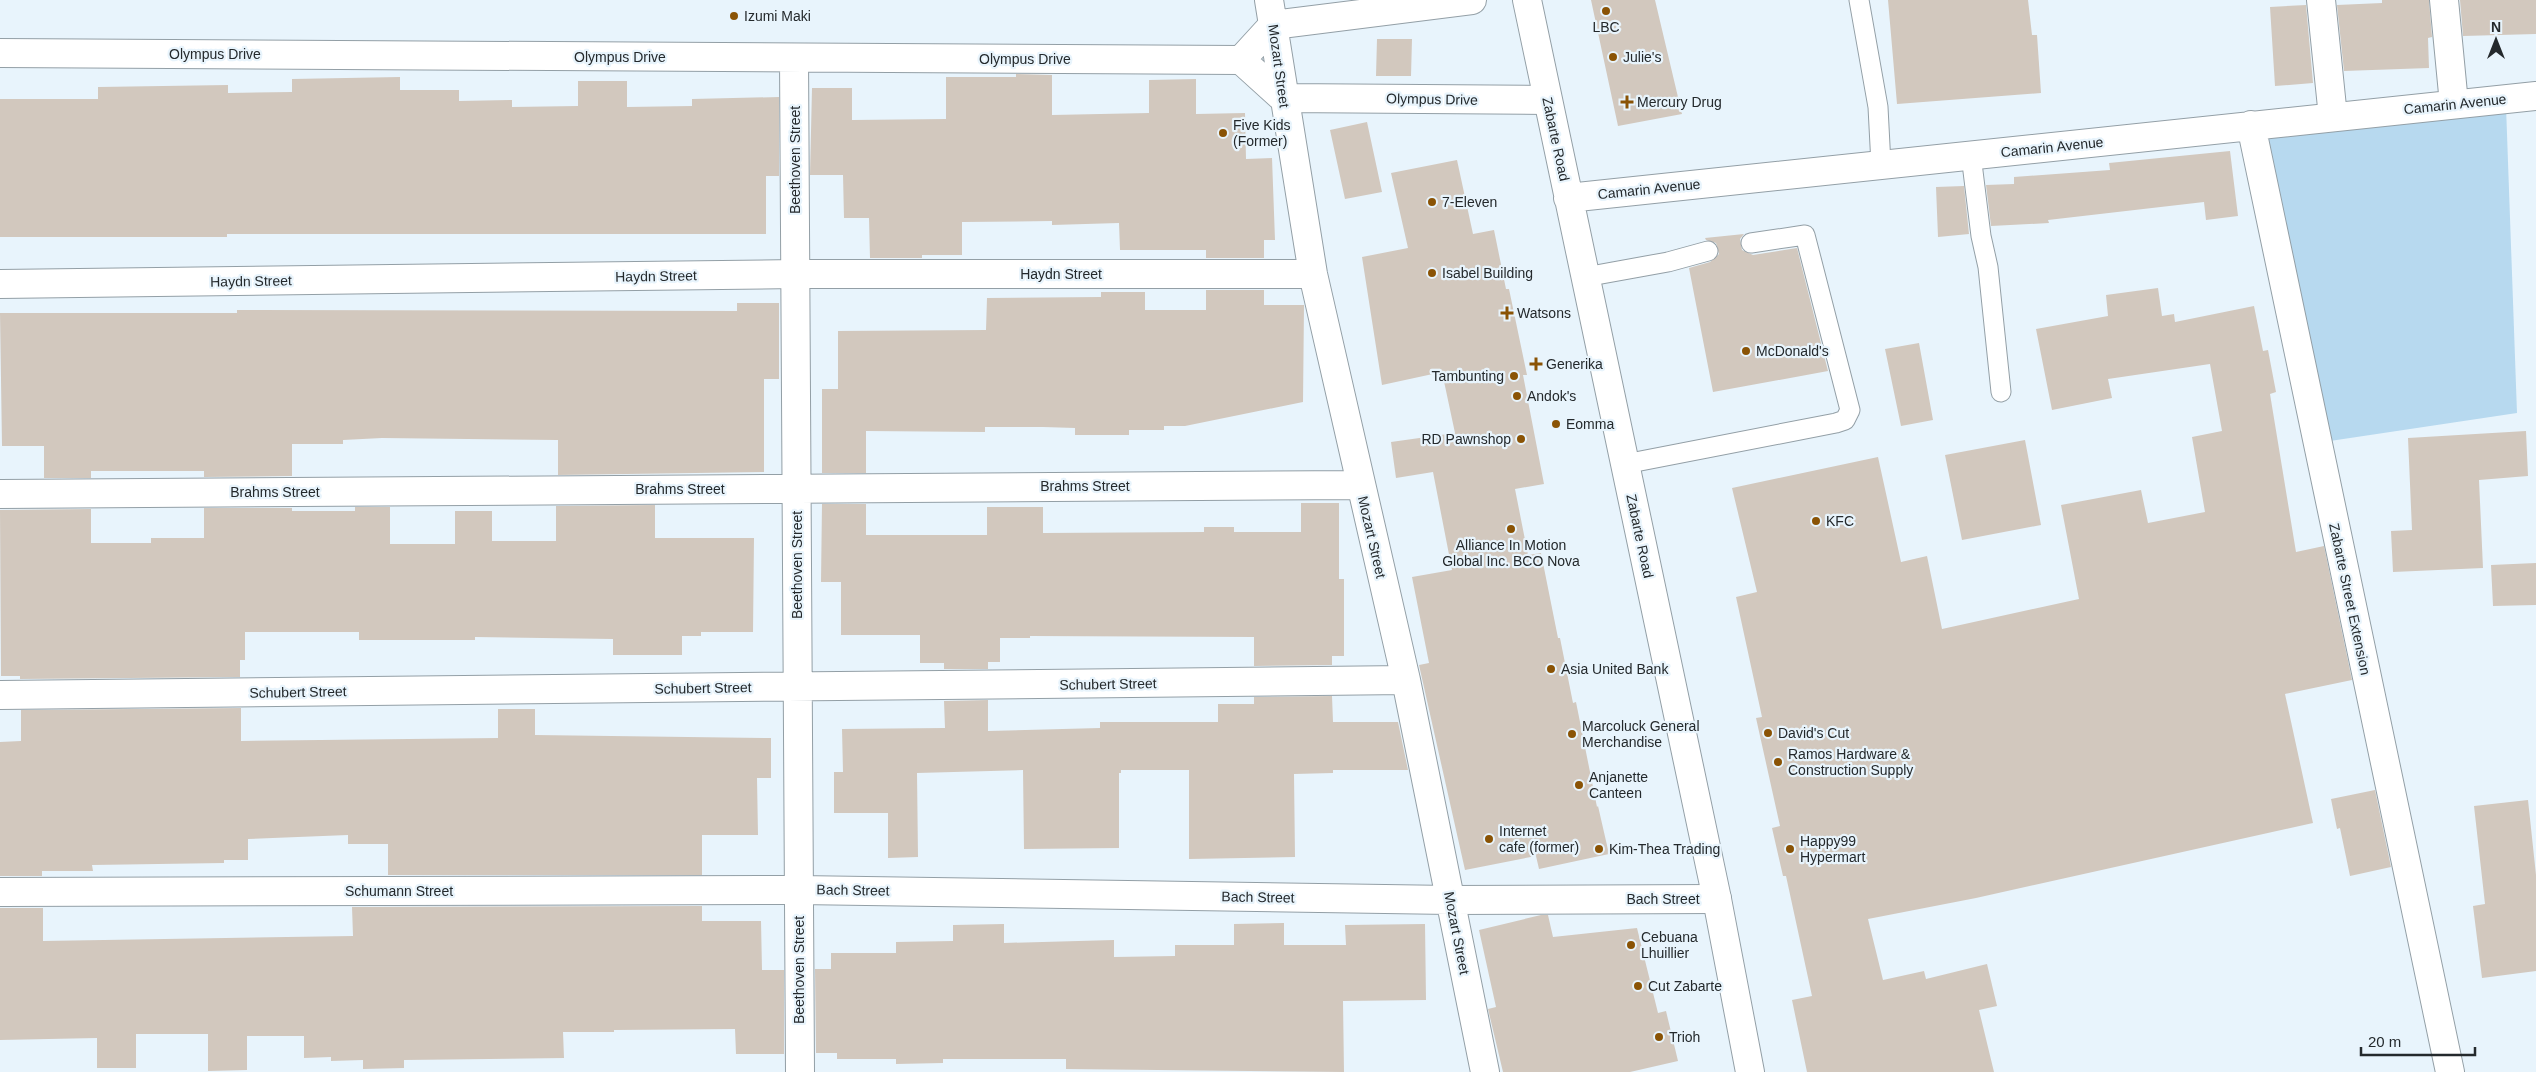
<svg xmlns="http://www.w3.org/2000/svg" width="2536" height="1072" font-family="Arial,sans-serif">
  <style>
    .green { fill: #b7d9ef }
    .building { fill: #d2c8be }
    .lines { fill: none; stroke-linecap: round; stroke-linejoin: round }
    .lane-casing { stroke: #939fa6; stroke-width: 21 }
    .street-casing { stroke: #939fa6; stroke-width: 30 }
    .secondary-casing { stroke: #939fa6; stroke-width: 30 }
    .lane { stroke: #fff; stroke-width: 19 }
    .street { stroke: #fff; stroke-width: 28 }
    .secondary { stroke: #fff; stroke-width: 28 }
    .poi-dot { fill: #8a5305; stroke: #e8f4fc; stroke-width: 2 }
    .labels { text-anchor: middle; dominant-baseline: central; stroke-width: 4.5; stroke-linejoin: round; paint-order: stroke }
    .poi-label { font-size: 14px; fill: #24292c; stroke: #e8f4fc; text-anchor: start }
    .street-label { font-size: 14px; fill: #24292c; stroke: #e8f4fc }
  </style>
  <rect width="100%" height="100%" fill="#e8f4fc"/>
  <path class="green" d="M 2506,106 L 2517,413 L 2330,441 L 2262,133 Z"/>
  <path class="building" d="M 1591,0 L 1655,0 L 1682,114 L 1618,126 Z
    M 1888,0 L 2028,0 L 2032,35 L 2037,35 L 2041,93 L 1897,104 Z
    M 2382,0 L 2429,0 L 2432,37 L 2428,38 L 2429,68 L 2344,71 L 2337,5 L 2382,3 Z
    M 2460,0 L 2536,0 L 2536,34 L 2463,36 Z
    M 2306,5 L 2313,83 L 2275,86 L 2270,7 Z
    M 1377,39 L 1412,39 L 1411,76 L 1376,76 Z
    M 1016,74 L 1052,75 L 1052,115 L 1149,113 L 1149,80 L 1196,79 L 1196,114 L 1245,113 L 1246,159 L 1272,158 L 1275,240 L 1264,240 L 1264,258 L 1206,258 L 1206,250 L 1120,250 L 1119,223 L 1052,225 L 1052,221 L 962,222 L 962,255 L 922,255 L 922,258 L 870,258 L 869,218 L 844,218 L 843,175 L 810,175 L 812,88 L 852,88 L 852,120 L 946,119 L 946,77 L 1016,77 Z
    M 400,77 L 400,90 L 459,90 L 459,101 L 512,100 L 512,107 L 578,106 L 578,81 L 627,81 L 627,107 L 692,106 L 692,99 L 779,97 L 779,176 L 766,176 L 766,234 L 227,234 L 227,237 L 0,237 L 0,99 L 98,99 L 98,87 L 228,85 L 228,93 L 292,92 L 292,79 Z
    M 1367,122 L 1382,192 L 1345,199 L 1330,130 Z
    M 2230,151 L 2238,216 L 2206,220 L 2204,202 L 2048,220 L 2049,223 L 1991,226 L 1986,185 L 2014,184 L 2014,177 L 2110,170 L 2109,163 Z
    M 1457,160 L 1473,234 L 1494,230 L 1506,289 L 1509,289 L 1527,375 L 1523,375 L 1544,484 L 1515,489 L 1528,555 L 1541,553 L 1558,638 L 1560,638 L 1573,703 L 1576,702 L 1597,807 L 1598,806 L 1609,854 L 1539,869 L 1536,856 L 1465,870 L 1419,665 L 1429,663 L 1412,577 L 1452,570 L 1433,472 L 1396,478 L 1391,442 L 1455,433 L 1442,372 L 1382,385 L 1362,257 L 1408,248 L 1391,173 Z
    M 1964,186 L 1969,234 L 1938,237 L 1936,187 Z
    M 1744,234 L 1740,239 L 1742,250 L 1753,255 L 1797,248 L 1828,371 L 1713,392 L 1689,268 L 1710,262 L 1719,254 L 1716,243 L 1706,240 L 1705,238 Z
    M 2158,288 L 2162,316 L 2174,314 L 2175,322 L 2254,306 L 2263,351 L 2268,350 L 2276,392 L 2270,394 L 2296,552 L 2324,546 L 2352,680 L 2285,694 L 2313,823 L 1976,898 L 1868,919 L 1883,980 L 1924,971 L 1926,979 L 1987,964 L 1997,1006 L 1979,1010 L 1994,1072 L 1807,1072 L 1792,1000 L 1812,996 L 1786,876 L 1783,876 L 1772,828 L 1780,826 L 1756,718 L 1762,717 L 1736,597 L 1757,592 L 1732,488 L 1878,457 L 1901,562 L 1927,556 L 1942,629 L 2079,599 L 2061,505 L 2141,490 L 2148,523 L 2205,512 L 2192,437 L 2222,431 L 2210,364 L 2108,379 L 2112,398 L 2052,410 L 2036,329 L 2108,316 L 2106,295 Z
    M 1206,290 L 1264,290 L 1264,305 L 1304,305 L 1303,402 L 1185,426 L 1164,426 L 1164,430 L 1129,430 L 1129,435 L 1075,435 L 1075,428 L 1043,427 L 985,427 L 985,432 L 866,431 L 866,473 L 822,473 L 822,389 L 838,389 L 838,331 L 986,330 L 987,298 L 1101,297 L 1101,292 L 1145,292 L 1145,310 L 1206,310 Z
    M 737,303 L 779,303 L 779,379 L 764,379 L 764,472 L 558,475 L 558,440 L 382,438 L 343,440 L 343,444 L 292,444 L 292,476 L 204,477 L 204,471 L 91,471 L 91,478 L 44,478 L 44,446 L 2,446 L 0,313 L 237,313 L 237,310 L 737,311 Z
    M 1919,343 L 1933,420 L 1901,426 L 1885,349 Z
    M 2526,431 L 2528,476 L 2479,480 L 2483,568 L 2393,572 L 2391,531 L 2412,530 L 2408,438 Z
    M 2025,440 L 2041,525 L 1962,540 L 1945,455 Z
    M 1301,503 L 1339,503 L 1339,579 L 1344,579 L 1344,656 L 1332,656 L 1332,665 L 1254,666 L 1254,637 L 1030,636 L 1030,638 L 1000,638 L 1000,662 L 988,662 L 988,669 L 944,669 L 944,663 L 920,663 L 920,635 L 841,635 L 841,582 L 821,582 L 822,504 L 866,504 L 866,535 L 987,535 L 987,507 L 1043,507 L 1043,533 L 1204,532 L 1204,527 L 1234,527 L 1234,532 L 1301,532 Z
    M 655,505 L 655,538 L 754,538 L 753,632 L 701,632 L 701,636 L 682,636 L 682,655 L 613,655 L 613,639 L 475,637 L 475,640 L 359,640 L 359,632 L 245,632 L 245,660 L 240,660 L 240,677 L 20,679 L 20,676 L 1,676 L 0,510 L 91,509 L 91,543 L 151,543 L 151,538 L 204,538 L 204,508 L 292,508 L 292,511 L 355,511 L 355,507 L 390,507 L 390,544 L 455,544 L 455,511 L 492,511 L 492,541 L 556,541 L 556,506 Z
    M 2536,563 L 2536,605 L 2493,606 L 2491,565 Z
    M 1332,696 L 1333,722 L 1398,722 L 1408,770 L 1333,770 L 1333,773 L 1294,774 L 1295,857 L 1189,859 L 1189,770 L 1121,770 L 1121,773 L 1119,773 L 1119,848 L 1024,849 L 1023,770 L 917,773 L 918,857 L 888,858 L 888,813 L 834,813 L 834,772 L 843,772 L 842,729 L 945,728 L 944,701 L 988,700 L 988,731 L 1100,728 L 1100,722 L 1218,722 L 1218,704 L 1254,704 L 1254,697 Z
    M 241,708 L 241,741 L 498,738 L 498,709 L 535,709 L 535,735 L 771,738 L 771,778 L 757,778 L 758,835 L 702,835 L 702,875 L 388,875 L 388,844 L 348,844 L 348,835 L 248,839 L 248,860 L 224,860 L 224,863 L 92,865 L 93,871 L 42,871 L 42,876 L 0,876 L 0,742 L 21,741 L 21,710 Z
    M 2375,790 L 2391,867 L 2350,876 L 2340,828 L 2337,829 L 2331,799 Z
    M 2528,800 L 2536,875 L 2536,971 L 2482,978 L 2473,906 L 2485,904 L 2474,806 Z
    M 702,906 L 702,921 L 761,921 L 762,970 L 784,970 L 784,1054 L 736,1054 L 735,1029 L 614,1030 L 614,1032 L 563,1032 L 564,1058 L 404,1060 L 404,1068 L 363,1069 L 363,1060 L 331,1061 L 331,1057 L 304,1058 L 304,1036 L 247,1036 L 247,1070 L 208,1071 L 208,1034 L 136,1034 L 136,1068 L 97,1068 L 97,1038 L 0,1040 L 0,908 L 43,908 L 43,941 L 353,936 L 352,907 Z
    M 1541,915 L 1548,915 L 1553,937 L 1637,928 L 1658,1013 L 1666,1011 L 1678,1061 L 1630,1072 L 1503,1072 L 1488,1009 L 1496,1007 L 1479,930 Z
    M 1284,923 L 1284,945 L 1346,945 L 1345,925 L 1425,924 L 1426,1000 L 1343,1001 L 1344,1072 L 1066,1069 L 1066,1059 L 943,1059 L 943,1063 L 896,1064 L 896,1059 L 837,1059 L 837,1053 L 816,1053 L 815,969 L 831,969 L 831,953 L 896,953 L 896,942 L 953,941 L 953,925 L 1004,924 L 1004,943 L 1114,940 L 1114,957 L 1175,956 L 1175,945 L 1234,945 L 1234,924 Z"/>
  <g class="lines">
    <defs>
      <path id="lane" d="M 1859,0 L 1878,107 L 1881,165
        M 1971,155 L 1981,236 L 1988,267 L 2001,392
        M 1585,277 L 1668,262 L 1708,251
        M 1625,464 L 1836,423 L 1845,420 L 1850,410 L 1805,235 L 1751,243"/>
      <path id="street" d="M 1269,0 L 1313,274 L 1406,680 L 1485,1072
        M 2321,0 L 2333,117
        M 2444,0 L 2454,104
        M 0,53 L 1241,60 L 1283,98 L 1547,100
        M 794,58 L 800,1072
        M 1241,60 L 1273,25 L 1472,0
        M 0,284 L 796,274 L 1313,274
        M 0,494 L 1360,485
        M 0,695 L 1406,680
        M 0,892 L 799,890 L 1450,900 L 1717,899"/>
      <path id="secondary" d="M 1527,0 L 1717,899 L 1750,1072
        M 2251,125 L 2450,1072
        M 1568,198 L 2536,96"/>
    </defs>
    <use href="#lane" class="lane-casing"/>
    <use href="#street" class="street-casing"/>
    <use href="#secondary" class="secondary-casing"/>
    <use href="#lane" class="lane"/>
    <use href="#street" class="street"/>
    <use href="#secondary" class="secondary"/>
  </g>
  <g class="poi-dot">
    <circle cx="1606" cy="11" r="5"/>
    <circle cx="734" cy="16" r="5"/>
    <circle cx="1613" cy="57" r="5"/>
    <path d="M1624.5 94.5h5v5h5v5h-5v5h-5v-5h-5v-5h5z"/>
    <circle cx="1223" cy="133" r="5"/>
    <circle cx="1432" cy="202" r="5"/>
    <circle cx="1432" cy="273" r="5"/>
    <path d="M1504.5 305.5h5v5h5v5h-5v5h-5v-5h-5v-5h5z"/>
    <circle cx="1746" cy="351" r="5"/>
    <path d="M1533.5 356.5h5v5h5v5h-5v5h-5v-5h-5v-5h5z"/>
    <circle cx="1514" cy="376" r="5"/>
    <circle cx="1517" cy="396" r="5"/>
    <circle cx="1556" cy="424" r="5"/>
    <circle cx="1521" cy="439" r="5"/>
    <circle cx="1816" cy="521" r="5"/>
    <circle cx="1511" cy="529" r="5"/>
    <circle cx="1551" cy="669" r="5"/>
    <circle cx="1768" cy="733" r="5"/>
    <circle cx="1572" cy="734" r="5"/>
    <circle cx="1778" cy="762" r="5"/>
    <circle cx="1579" cy="785" r="5"/>
    <circle cx="1489" cy="839" r="5"/>
    <circle cx="1599" cy="849" r="5"/>
    <circle cx="1790" cy="849" r="5"/>
    <circle cx="1631" cy="945" r="5"/>
    <circle cx="1638" cy="986" r="5"/>
    <circle cx="1659" cy="1037" r="5"/>
  </g>
  <g class="labels">
    <g class="poi-label">
      <text x="744" y="16">Izumi Maki</text>
      <text x="1606" y="27" text-anchor="middle">LBC</text>
      <text x="1623" y="57">Julie's</text>
      <text x="1637" y="102">Mercury Drug</text>
      <text x="1233" y="125">Five Kids<tspan x="1233" dy="16">(Former)</tspan></text>
      <text x="1442" y="202">7-Eleven</text>
      <text x="1442" y="273">Isabel Building</text>
      <text x="1517" y="313">Watsons</text>
      <text x="1756" y="351">McDonald's</text>
      <text x="1546" y="364">Generika</text>
      <text x="1504" y="376" text-anchor="end">Tambunting</text>
      <text x="1527" y="396">Andok's</text>
      <text x="1566" y="424">Eomma</text>
      <text x="1511" y="439" text-anchor="end">RD Pawnshop</text>
      <text x="1826" y="521">KFC</text>
      <text x="1511" y="545" text-anchor="middle">Alliance In Motion<tspan x="1511" dy="16">Global Inc. BCO Nova</tspan></text>
      <text x="1561" y="669">Asia United Bank</text>
      <text x="1582" y="726">Marcoluck General<tspan x="1582" dy="16">Merchandise</tspan></text>
      <text x="1778" y="733">David's Cut</text>
      <text x="1788" y="754">Ramos Hardware &amp;<tspan x="1788" dy="16">Construction Supply</tspan></text>
      <text x="1589" y="777">Anjanette<tspan x="1589" dy="16">Canteen</tspan></text>
      <text x="1499" y="831">Internet<tspan x="1499" dy="16">cafe (former)</tspan></text>
      <text x="1800" y="841">Happy99<tspan x="1800" dy="16">Hypermart</tspan></text>
      <text x="1609" y="849">Kim-Thea Trading</text>
      <text x="1641" y="937">Cebuana<tspan x="1641" dy="16">Lhuillier</tspan></text>
      <text x="1648" y="986">Cut Zabarte</text>
      <text x="1669" y="1037">Trioh</text>
    </g>
    <g class="street-label">
      <text x="215" y="54">Olympus Drive</text>
      <text x="620" y="57">Olympus Drive</text>
      <text x="1025" y="59">Olympus Drive</text>
      <text transform="translate(1279 66) rotate(82)">Mozart Street</text>
      <text transform="translate(1432 99) rotate(1)">Olympus Drive</text>
      <text transform="translate(2455 104) rotate(-6)">Camarin Avenue</text>
      <text transform="translate(1556 139) rotate(78)">Zabarte Road</text>
      <text transform="translate(2052 147) rotate(-6)">Camarin Avenue</text>
      <text transform="translate(795 160) rotate(-90)">Beethoven Street</text>
      <text transform="translate(1649 189) rotate(-6)">Camarin Avenue</text>
      <text x="1061" y="274">Haydn Street</text>
      <text transform="translate(656 276) rotate(-1)">Haydn Street</text>
      <text transform="translate(251 281) rotate(-1)">Haydn Street</text>
      <text x="1085" y="486">Brahms Street</text>
      <text x="680" y="489">Brahms Street</text>
      <text x="275" y="492">Brahms Street</text>
      <text transform="translate(1640 536) rotate(78)">Zabarte Road</text>
      <text transform="translate(1372 537) rotate(77)">Mozart Street</text>
      <text transform="translate(797 565) rotate(-90)">Beethoven Street</text>
      <text transform="translate(2350 599) rotate(78)">Zabarte Street Extension</text>
      <text transform="translate(1108 684) rotate(-1)">Schubert Street</text>
      <text transform="translate(703 688) rotate(-1)">Schubert Street</text>
      <text transform="translate(298 692) rotate(-1)">Schubert Street</text>
      <text transform="translate(853 890) rotate(1)">Bach Street</text>
      <text x="399" y="891">Schumann Street</text>
      <text transform="translate(1258 897) rotate(1)">Bach Street</text>
      <text x="1663" y="899">Bach Street</text>
      <text transform="translate(1457 933) rotate(79)">Mozart Street</text>
      <text transform="translate(799 970) rotate(-90)">Beethoven Street</text>
    </g>
  </g>
  <g transform="translate(2496 40)" stroke="#e8f4fc" stroke-width="4" paint-order="stroke">
  <path d="M0-4L9 19L0 12L-9 19Z" fill="#24292c"/>
  <text y="-8" font-size="14" font-weight="bold" text-anchor="middle" fill="#24292c">N</text>
  </g>
  <path d="M2361 1047v8h114v-8" fill="none" stroke="#24292c" stroke-width="2.5"/>
  <text x="2368" y="1047" font-size="15" fill="#24292c" stroke="#e8f4fc" stroke-width="4" paint-order="stroke">20 m</text>
</svg>
